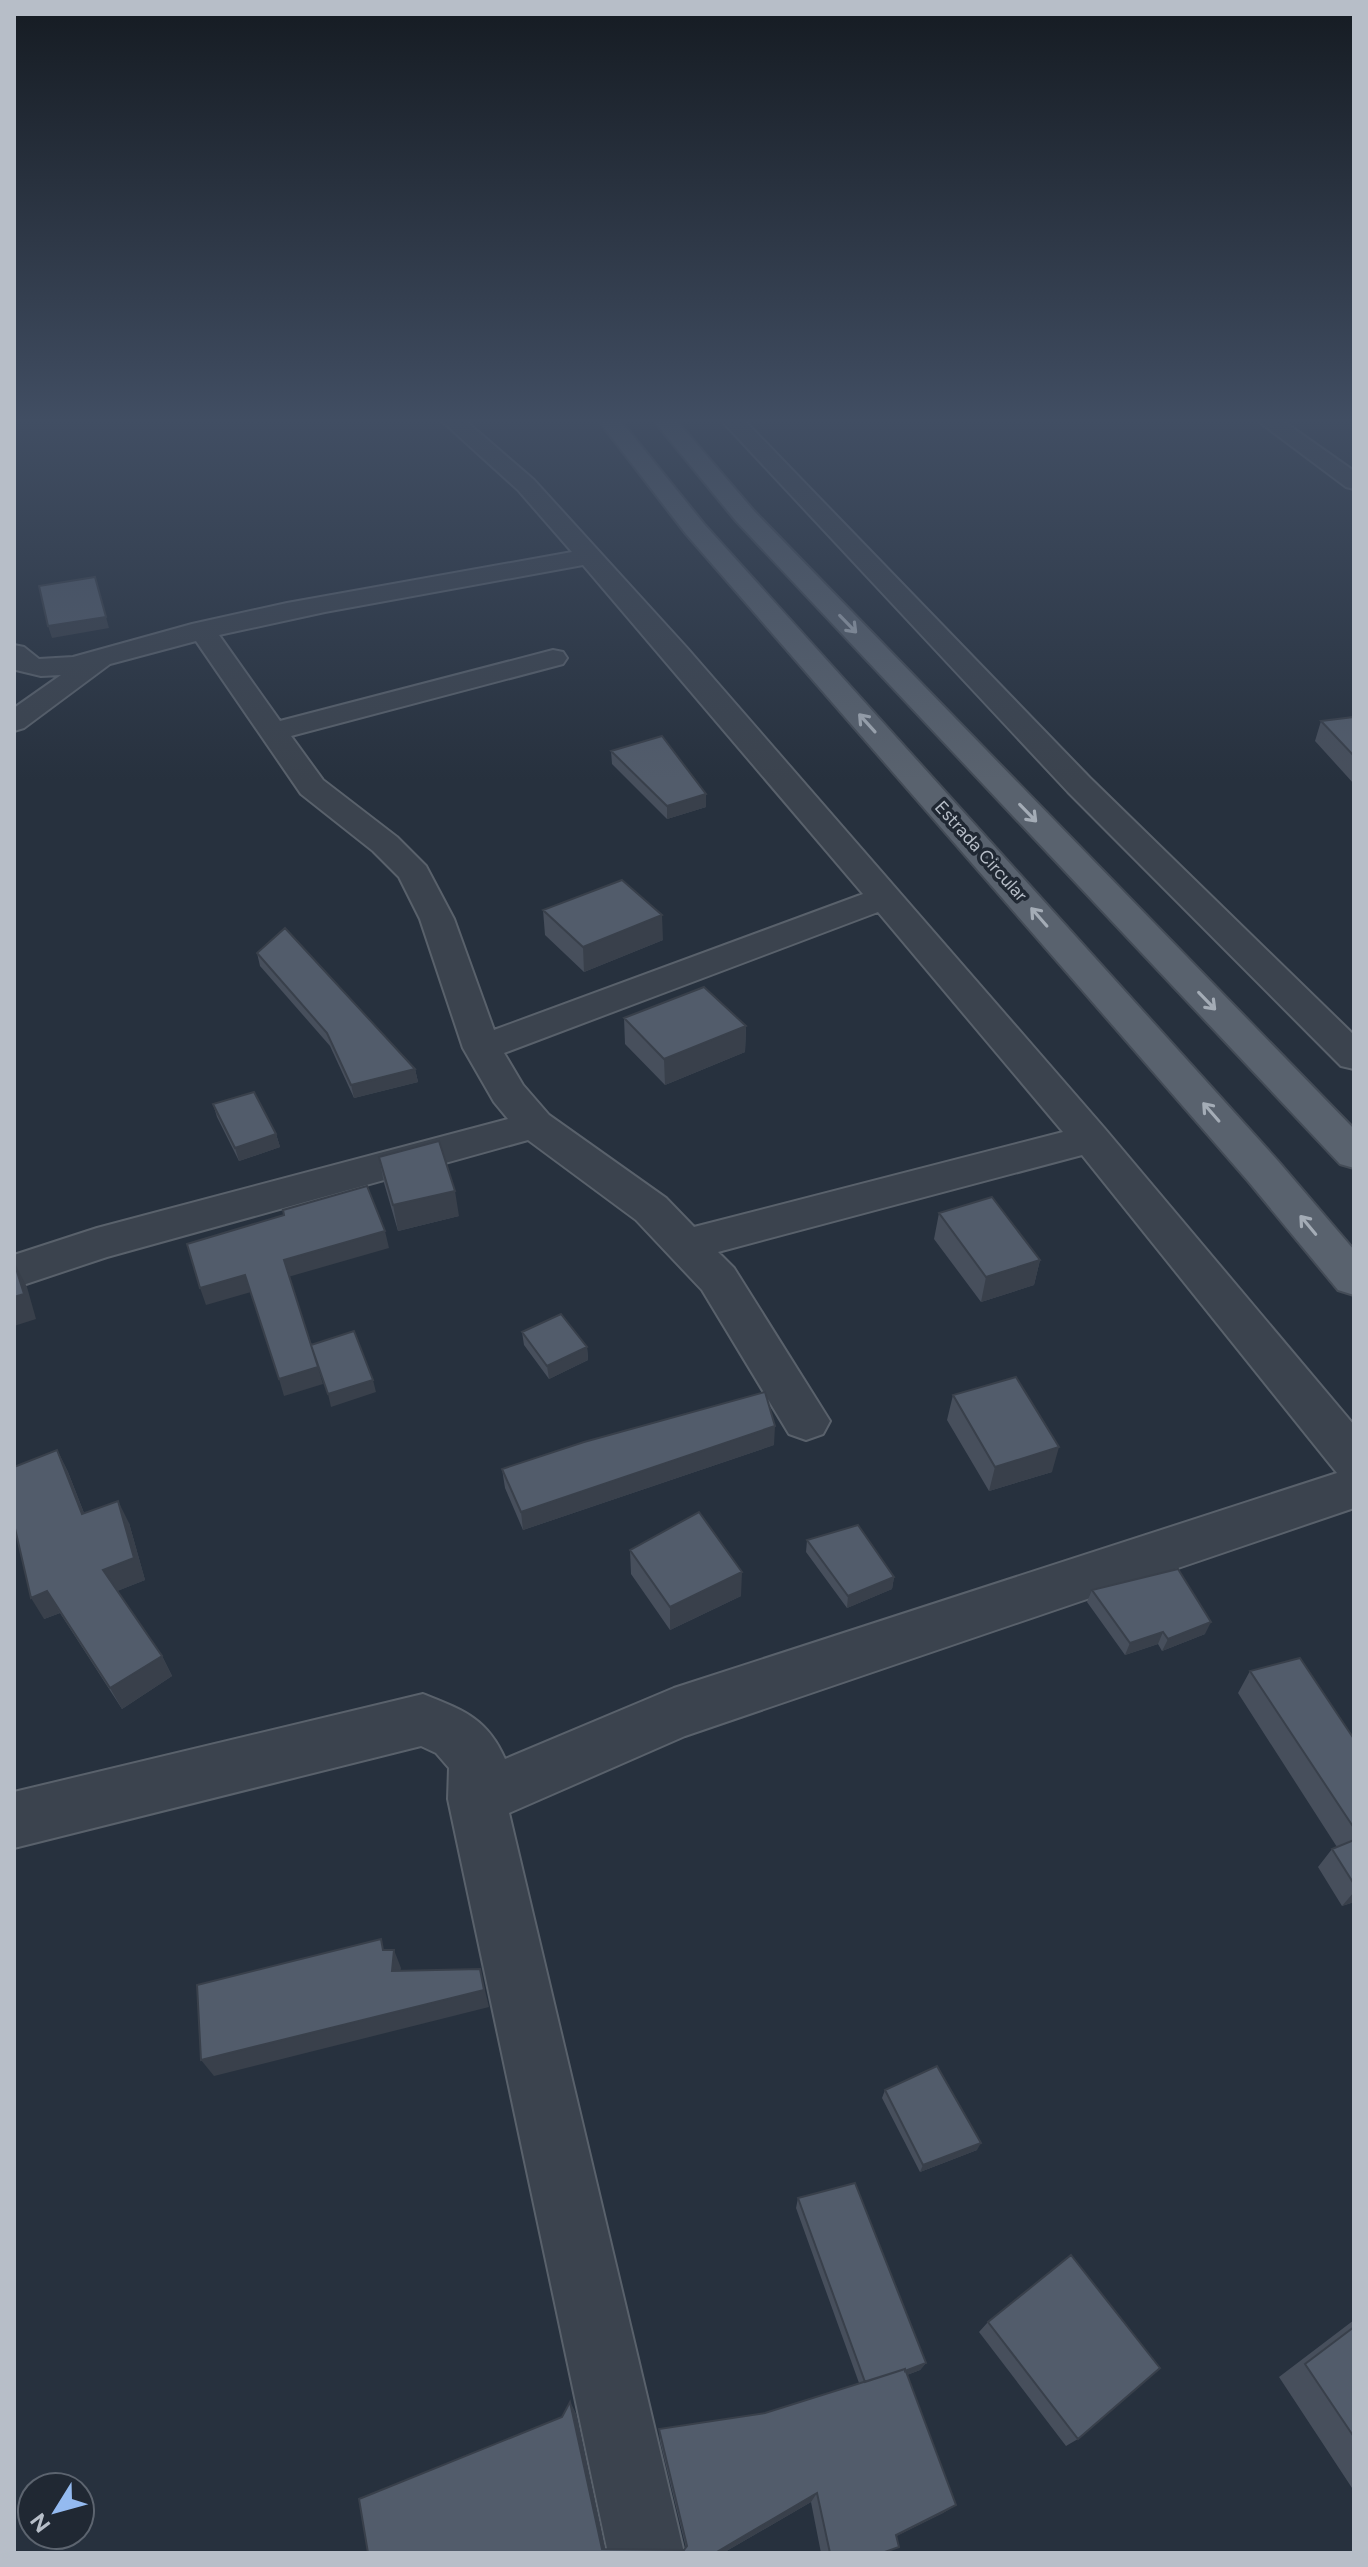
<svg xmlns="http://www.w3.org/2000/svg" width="1368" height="2567" font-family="Figtree,sans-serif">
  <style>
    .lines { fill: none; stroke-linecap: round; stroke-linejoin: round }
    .street-casing { stroke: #59616b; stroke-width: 4 }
    .primary-casing { stroke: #444c57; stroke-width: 4 }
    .street { fill: #3b434e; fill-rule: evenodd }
    .primary { fill: #59626e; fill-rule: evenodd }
    .wall { fill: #474f5c }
    .shaded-wall { fill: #39404b }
    .building { fill: #525c6b; stroke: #39404b; stroke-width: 2 }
    .oneway { stroke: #a4acb6 }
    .labels { text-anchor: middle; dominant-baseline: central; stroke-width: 7; stroke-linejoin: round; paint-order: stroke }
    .far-street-label { font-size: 18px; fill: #b7bec8; stroke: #202833 }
  </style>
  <rect width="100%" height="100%" fill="#27313e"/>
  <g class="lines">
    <defs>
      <path id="street" d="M 442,421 L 466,421 L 534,480 L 687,648 L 1105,1129 L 1354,1425 L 1354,1508 L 685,1736 L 509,1813 L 684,2553 L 608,2553 L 448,1799 L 449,1768 L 436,1753 L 421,1746 L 14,1848 L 14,1792 L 423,1694 C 463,1710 487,1718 505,1759 L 674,1688 L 1337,1473 L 1082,1155 L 718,1252 L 734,1268 L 830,1421 L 823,1434 L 806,1440 L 789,1434 L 702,1290 L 636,1220 L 528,1140 L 107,1257 L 14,1288 L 14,1255 L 97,1228 L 508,1119 L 494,1102 L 463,1048 L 420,919 L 399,877 L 373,851 L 301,794 L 196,641 L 110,664 L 24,728 L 14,731 L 14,708 L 61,675 L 41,676 L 16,670 L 14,645 L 24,647 L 39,659 L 73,657 L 192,624 L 287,603 L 572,552 L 518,490 ZM 583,565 L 863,894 L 494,1030 L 454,919 L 426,866 L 397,837 L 323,780 L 291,736 L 563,664 L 567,658 L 563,652 L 553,650 L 280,721 L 219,635 L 325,612 ZM 878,912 L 1063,1132 L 694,1227 L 666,1198 L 549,1115 L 523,1085 L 504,1053 Z
        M 722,421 L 745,421 L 1090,778 L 1354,1035 L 1354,1069 L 1341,1066 L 1068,792 Z
        M 1258,421 L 1283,421 L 1354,471 L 1354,489 L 1346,487 Z"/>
      <path id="primary" d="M 599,421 L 621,421 L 704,524 L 1278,1161 L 1354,1250 L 1354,1295 L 1338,1290 L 1248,1181 L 686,534 Z
        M 654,421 L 677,421 L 754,511 L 1354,1129 L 1354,1168 L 1340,1164 L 736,521 Z"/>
    </defs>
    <use href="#street" class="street-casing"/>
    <use href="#primary" class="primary-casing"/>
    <use href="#street" class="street"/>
    <use href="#primary" class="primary"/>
  </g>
  <path class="wall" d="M 1354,717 L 1354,784 L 1315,741 L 1321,721 Z
    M 611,751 L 706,807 L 667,819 L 612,764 Z
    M 543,910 L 663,940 L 584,972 L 545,935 Z
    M 257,953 L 415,1069 L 418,1082 L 354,1098 L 330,1046 L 260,966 Z
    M 624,1018 L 746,1026 L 745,1052 L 665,1085 L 625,1044 Z
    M 213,1104 L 276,1134 L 280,1147 L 239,1161 L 217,1117 Z
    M 379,1157 L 459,1216 L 398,1231 L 384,1183 Z
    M 939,1213 L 1040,1260 L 1034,1285 L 981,1302 L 934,1239 Z
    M 522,1332 L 587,1347 L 588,1360 L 549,1379 L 524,1345 Z
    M 953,1395 L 1052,1472 L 989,1491 L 947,1420 Z
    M 774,1445 L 523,1530 L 505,1488 L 502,1469 Z
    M 57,1450 L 68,1472 L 84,1513 L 129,1523 L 145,1580 L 117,1591 L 162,1656 L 172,1676 L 122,1709 L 60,1613 L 44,1619 Z
    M 807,1540 L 894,1577 L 892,1589 L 847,1608 L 806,1552 Z
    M 630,1550 L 741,1596 L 670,1630 L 631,1574 Z
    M 1092,1590 L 1205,1634 L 1162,1651 L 1158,1644 L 1125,1655 L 1087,1602 Z
    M 1250,1671 L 1354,1739 L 1354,1902 L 1342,1906 L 1318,1867 L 1332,1849 L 1337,1847 L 1238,1693 Z
    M 885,2090 L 977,2150 L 920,2172 L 882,2098 Z
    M 798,2198 L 926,2363 L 920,2370 L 907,2375 L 956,2505 L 943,2513 L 896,2536 L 888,2553 L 821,2553 L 811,2502 L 723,2553 L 368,2553 L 562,2417 L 570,2402 L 576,2414 L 605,2549 L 684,2550 L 686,2548 L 660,2441 L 659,2429 L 765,2413 L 859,2383 L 796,2208 Z
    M 1354,2320 L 1354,2491 L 1279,2377 Z
    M 988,2322 L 1078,2439 L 1066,2446 L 979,2332 Z"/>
  <path class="shaded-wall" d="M 106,617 L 109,628 L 52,638 L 48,626 Z
    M 706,794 L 706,807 L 667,819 L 667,806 Z
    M 662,915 L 663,940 L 584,972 L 583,947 Z
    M 746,1026 L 745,1052 L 665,1085 L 664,1059 Z
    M 415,1069 L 418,1082 L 354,1098 L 351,1085 Z
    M 276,1134 L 280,1147 L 239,1161 L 235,1148 Z
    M 455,1191 L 459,1216 L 398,1231 L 393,1205 Z
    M 385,1231 L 389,1248 L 288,1277 L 284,1260 Z
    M 1040,1260 L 1034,1285 L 981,1302 L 986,1277 Z
    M 14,1262 L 27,1287 L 36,1319 L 14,1326 Z
    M 245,1275 L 251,1292 L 206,1305 L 200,1288 Z
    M 587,1347 L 588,1360 L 549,1379 L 547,1366 Z
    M 318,1367 L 323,1384 L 284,1396 L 279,1379 Z
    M 373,1380 L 376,1392 L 331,1407 L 328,1394 Z
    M 775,1426 L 774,1445 L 523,1530 L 521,1512 Z
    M 1059,1447 L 1052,1472 L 989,1491 L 995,1467 Z
    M 57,1450 L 68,1472 L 93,1536 L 82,1514 Z
    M 118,1501 L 129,1523 L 145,1580 L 115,1592 L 103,1570 Z
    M 742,1572 L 741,1596 L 670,1630 L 670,1607 Z
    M 894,1577 L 892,1589 L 847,1608 L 848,1596 Z
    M 47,1591 L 60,1613 L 44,1619 L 31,1598 Z
    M 1211,1622 L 1205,1634 L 1162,1651 L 1168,1639 Z
    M 1163,1632 L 1158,1644 L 1125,1655 L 1130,1643 Z
    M 162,1656 L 172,1676 L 122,1709 L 110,1688 Z
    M 1354,1892 L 1354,1902 L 1342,1906 Z
    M 394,1950 L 401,1968 L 399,1989 L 392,1971 Z
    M 480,1969 L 489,2007 L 214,2076 L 201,2060 Z
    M 981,2143 L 977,2150 L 920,2172 L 923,2165 Z
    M 926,2363 L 920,2370 L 862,2392 L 867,2385 Z
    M 570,2402 L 576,2414 L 606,2553 L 602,2549 Z
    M 817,2493 L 811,2502 L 723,2553 L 715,2553 Z
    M 956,2505 L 943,2513 L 885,2542 L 896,2535 Z"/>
  <path class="building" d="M 95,577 L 106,617 L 48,626 L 39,586 Z
    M 1354,717 L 1354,756 L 1321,721 Z
    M 662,736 L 706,794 L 667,806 L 611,751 Z
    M 622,880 L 662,915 L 583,947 L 543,910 Z
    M 285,928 L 415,1069 L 351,1085 L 327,1033 L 257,953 Z
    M 704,987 L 746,1026 L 664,1059 L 624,1018 Z
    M 254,1092 L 276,1134 L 235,1148 L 213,1104 Z
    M 439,1141 L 455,1191 L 393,1205 L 379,1157 Z
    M 367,1186 L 385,1231 L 284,1260 L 318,1367 L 279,1379 L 245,1275 L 200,1288 L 187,1244 L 284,1215 L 283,1210 Z
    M 992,1197 L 1040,1260 L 986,1277 L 939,1213 Z
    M 14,1262 L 24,1294 L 14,1297 Z
    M 561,1314 L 587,1347 L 547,1366 L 522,1332 Z
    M 354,1331 L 373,1380 L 328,1394 L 311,1345 Z
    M 1016,1377 L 1059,1447 L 995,1467 L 953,1395 Z
    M 765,1392 L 775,1426 L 521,1512 L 502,1469 L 584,1442 Z
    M 57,1450 L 82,1514 L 118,1501 L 134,1558 L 103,1570 L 162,1656 L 110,1688 L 47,1591 L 31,1598 L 14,1524 L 14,1467 Z
    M 699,1512 L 742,1572 L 670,1607 L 630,1550 Z
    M 858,1525 L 894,1577 L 848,1596 L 807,1540 Z
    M 1178,1569 L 1211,1622 L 1168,1639 L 1163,1632 L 1130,1643 L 1092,1590 Z
    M 1300,1658 L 1354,1739 L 1354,1828 L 1250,1671 Z
    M 1354,1840 L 1354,1884 L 1332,1849 Z
    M 381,1939 L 383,1950 L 394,1950 L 392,1971 L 480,1969 L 484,1990 L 201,2060 L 197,1985 Z
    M 937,2066 L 981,2143 L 923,2165 L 885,2090 Z
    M 855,2183 L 926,2363 L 905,2371 L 905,2369 L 865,2382 L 798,2198 Z
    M 1071,2255 L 1160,2368 L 1078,2439 L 988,2322 Z
    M 1354,2327 L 1354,2437 L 1305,2364 Z
    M 905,2369 L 956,2505 L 896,2535 L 899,2547 L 882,2553 L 830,2553 L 817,2493 L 715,2553 L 368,2553 L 359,2499 L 562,2417 L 570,2402 L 602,2549 L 684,2550 L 687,2546 L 659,2429 L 765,2413 Z"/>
  <defs><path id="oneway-shaft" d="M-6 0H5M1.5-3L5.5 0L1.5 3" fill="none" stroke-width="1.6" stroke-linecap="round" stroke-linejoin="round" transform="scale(2)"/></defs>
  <g class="oneway">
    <use href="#oneway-shaft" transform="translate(848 624) rotate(46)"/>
    <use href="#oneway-shaft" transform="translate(867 723) rotate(-132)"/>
    <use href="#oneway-shaft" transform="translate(1028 813) rotate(46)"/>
    <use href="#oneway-shaft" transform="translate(1039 917) rotate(-131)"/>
    <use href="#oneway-shaft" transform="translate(1207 1001) rotate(46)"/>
    <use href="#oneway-shaft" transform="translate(1211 1112) rotate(-131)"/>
    <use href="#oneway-shaft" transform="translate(1308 1225) rotate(-130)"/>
  </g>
  <linearGradient id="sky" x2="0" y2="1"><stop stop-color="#151b22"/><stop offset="0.54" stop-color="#414e63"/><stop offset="1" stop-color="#414e63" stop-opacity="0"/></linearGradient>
  <rect width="1368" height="780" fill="url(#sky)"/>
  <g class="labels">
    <g class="far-street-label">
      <text transform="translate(981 851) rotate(48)">Estrada Circular</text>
    </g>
  </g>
  <rect width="1368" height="2567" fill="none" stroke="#b7bec8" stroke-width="32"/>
  <g transform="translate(56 2511) rotate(233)"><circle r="38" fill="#202833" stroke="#5c646f" stroke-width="2"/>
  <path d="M0-6L14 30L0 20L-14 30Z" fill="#94baf0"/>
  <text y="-12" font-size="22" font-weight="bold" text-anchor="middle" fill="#b7bec8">N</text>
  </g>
</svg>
